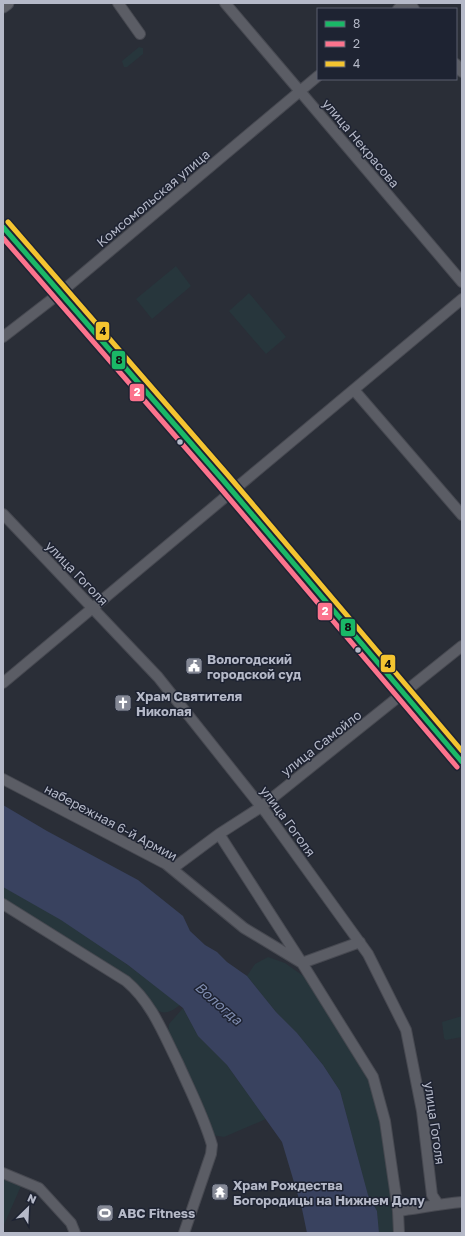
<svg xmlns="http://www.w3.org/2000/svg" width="465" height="1236" font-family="'Golos Text',sans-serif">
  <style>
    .green { fill: #27363c }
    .water { fill: #39425f }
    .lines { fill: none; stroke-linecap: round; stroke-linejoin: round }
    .minor-casing { stroke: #474951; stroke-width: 12 }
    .major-casing { stroke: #484b54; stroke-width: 15 }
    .minor { stroke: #5b5d65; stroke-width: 10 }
    .major { stroke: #5d5f66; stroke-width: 13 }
    .bus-1-casing { stroke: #1e2332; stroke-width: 8 }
    .bus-2-casing { stroke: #1e2332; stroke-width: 8 }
    .bus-3-casing { stroke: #1e2332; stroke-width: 8 }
    .bus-1 { stroke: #1ab867; stroke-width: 5 }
    .bus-2 { stroke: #fc738d; stroke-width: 5 }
    .bus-3 { stroke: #f4c430; stroke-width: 5 }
    .bus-dot { fill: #b5b9c8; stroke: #1e2332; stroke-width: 1.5 }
    .labels { text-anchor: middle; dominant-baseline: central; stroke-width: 3; stroke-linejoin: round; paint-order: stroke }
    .street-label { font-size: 13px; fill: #b5b9c8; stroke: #1e2332 }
    .poi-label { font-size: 13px; font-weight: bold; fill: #b5b9c8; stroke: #1e2332; text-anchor: start }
    .water-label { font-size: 14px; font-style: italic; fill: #7e8bae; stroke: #1e2332 }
    .line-badge { stroke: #1e2332; stroke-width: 1.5 }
    .badge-label { font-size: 11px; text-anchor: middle; font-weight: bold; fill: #fff }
    .pale-badge-label { font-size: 11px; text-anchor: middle; font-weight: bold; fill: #111 }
  </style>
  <rect width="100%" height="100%" fill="#2a2e37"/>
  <path class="green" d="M 139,47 L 143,48 L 143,54 L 127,67 L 124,67 L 122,61 Z
    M 176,266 L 191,286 L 152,319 L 136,299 Z
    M 249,293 L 286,337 L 266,354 L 229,311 Z
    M 3,887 C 67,918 124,961 180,1005 C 161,1020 156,1010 143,995 L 3,901 Z
    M 268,957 L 285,963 L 309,980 L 370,1079 L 382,1122 L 397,1233 L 379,1233 L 377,1211 L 368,1196 L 340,1091 L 323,1065 L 297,1033 L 276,1012 L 247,976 L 255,964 Z
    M 183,1008 L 198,1036 L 227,1065 L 266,1119 L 224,1137 L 212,1135 L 168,1035 L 169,1024 Z
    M 462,1016 L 462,1037 L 446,1040 L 444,1038 L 442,1022 Z
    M 3,1179 L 21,1186 L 3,1227 Z"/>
  <path class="water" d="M 3,805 L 47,831 L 138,880 L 183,916 L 190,931 L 205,945 L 217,952 L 227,962 L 247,976 L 276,1012 L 297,1033 L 323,1065 L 340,1091 L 368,1195 L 377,1211 L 379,1233 L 307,1233 L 302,1209 L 282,1142 L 227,1065 L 198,1036 L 183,1008 L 128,965 L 61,920 L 3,887 Z"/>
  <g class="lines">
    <defs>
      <path id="minor" d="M 118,3 L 140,34
        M 225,3 L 462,282
        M 410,3 L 414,9
        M 398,9 L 405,3
        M 456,64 L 462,72
        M 3,227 L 222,479 L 462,762
        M 3,337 L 60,293 L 318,76
        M 354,390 L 462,515
        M 3,514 L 158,677 L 267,814 L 368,954 L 406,1030 L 422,1111 L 432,1195 L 438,1204
        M 3,683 L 462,299
        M 3,779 L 166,864 L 244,928 L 302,963 L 360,942
        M 219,834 L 302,963 L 373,1077 L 385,1121 L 398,1211 L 399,1233
        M 172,869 L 219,834 L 261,807 L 462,646
        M 3,904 L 126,981 C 152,1003 163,1033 178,1063 C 190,1090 204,1117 212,1145 L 211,1154 L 184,1233
        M 3,1173 L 39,1188 L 71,1223 L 75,1233
        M 398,1211 C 420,1208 440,1204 462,1202"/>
      <path id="major" d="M 3,6 L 7,3"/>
    </defs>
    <use href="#minor" class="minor-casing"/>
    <use href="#major" class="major-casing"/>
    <use href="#minor" class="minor"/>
    <use href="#major" class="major"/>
    <defs>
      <path id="bus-1" d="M 3,227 L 222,479 L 462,762"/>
      <path id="bus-2" d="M 3,238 L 217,484 L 457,767"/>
      <path id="bus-3" d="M 8,222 L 227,474 L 462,751"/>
    </defs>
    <use href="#bus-1" class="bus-1-casing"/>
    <use href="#bus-2" class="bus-2-casing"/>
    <use href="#bus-3" class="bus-3-casing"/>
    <use href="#bus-1" class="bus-1"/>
    <use href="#bus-2" class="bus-2"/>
    <use href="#bus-3" class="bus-3"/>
  </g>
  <defs>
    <symbol id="civic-square" viewBox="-11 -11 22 22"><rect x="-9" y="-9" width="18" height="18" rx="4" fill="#848895" stroke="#1e2332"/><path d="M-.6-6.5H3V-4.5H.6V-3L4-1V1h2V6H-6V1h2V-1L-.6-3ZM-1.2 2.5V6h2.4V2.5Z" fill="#fff"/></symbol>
    <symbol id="church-square" viewBox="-11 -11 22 22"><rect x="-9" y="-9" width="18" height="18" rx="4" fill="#848895" stroke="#1e2332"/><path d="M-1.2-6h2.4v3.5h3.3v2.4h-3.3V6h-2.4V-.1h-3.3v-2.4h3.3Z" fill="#fff"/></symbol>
    <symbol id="temple-square" viewBox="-11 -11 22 22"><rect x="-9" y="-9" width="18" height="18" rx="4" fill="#848895" stroke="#1e2332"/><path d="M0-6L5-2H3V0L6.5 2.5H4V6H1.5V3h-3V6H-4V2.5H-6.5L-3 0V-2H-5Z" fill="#fff"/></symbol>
    <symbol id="stadium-square" viewBox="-11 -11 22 22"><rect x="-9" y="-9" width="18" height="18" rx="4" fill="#848895" stroke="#1e2332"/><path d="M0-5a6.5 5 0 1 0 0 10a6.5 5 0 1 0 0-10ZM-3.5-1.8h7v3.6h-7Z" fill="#fff"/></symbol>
  </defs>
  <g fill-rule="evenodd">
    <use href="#civic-square" x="184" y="656" width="20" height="20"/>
    <use href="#church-square" x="113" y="693" width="20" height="20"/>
    <use href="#temple-square" x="210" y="1182" width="20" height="20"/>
    <use href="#stadium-square" x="95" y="1203" width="20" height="20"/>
  </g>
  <g class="bus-dot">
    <circle cx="180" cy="442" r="3.5"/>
    <circle cx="358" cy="650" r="3.5"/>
  </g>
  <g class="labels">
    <g class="street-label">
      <text transform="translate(361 143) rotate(50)">улица Некрасова</text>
      <text transform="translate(153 198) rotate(-40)">Комсомольская улица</text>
      <text transform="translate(77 573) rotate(46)">улица Гоголя</text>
      <text transform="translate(321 743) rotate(-38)">улица Самойло</text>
      <text transform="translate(288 821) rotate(54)">улица Гоголя</text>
      <text transform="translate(111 822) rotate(28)">набережная 6-й Армии</text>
      <text transform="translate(435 1123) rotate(82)">улица Гоголя</text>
    </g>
    <g class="poi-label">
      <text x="207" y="659">Вологодский<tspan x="207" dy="15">городской суд</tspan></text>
      <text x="136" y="696">Храм Святителя<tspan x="136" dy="15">Николая</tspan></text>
      <text x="233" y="1185">Храм Рождества<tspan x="233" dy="15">Богородицы на Нижнем Долу</tspan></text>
      <text x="118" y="1213">ABC Fitness</text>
    </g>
    <g class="water-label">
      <text transform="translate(219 1003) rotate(41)">Вологда</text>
    </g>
  </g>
  <g class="line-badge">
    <rect x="95" y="321" width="15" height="20" rx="4" fill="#f4c430"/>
    <rect x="111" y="350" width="15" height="20" rx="4" fill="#1ab867"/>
    <rect x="129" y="383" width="16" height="19" rx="4" fill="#fc738d"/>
    <rect x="317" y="602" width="16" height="19" rx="4" fill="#fc738d"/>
    <rect x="340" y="618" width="16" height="19" rx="4" fill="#1ab867"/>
    <rect x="380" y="654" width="16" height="19" rx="4" fill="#f4c430"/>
  </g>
  <g class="badge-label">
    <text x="137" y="396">2</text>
    <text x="325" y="615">2</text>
  </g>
  <g class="pale-badge-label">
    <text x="103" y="335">4</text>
    <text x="119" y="364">8</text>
    <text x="348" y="631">8</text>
    <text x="388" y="668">4</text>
  </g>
  <rect width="465" height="1236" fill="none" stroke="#b5b9c8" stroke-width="8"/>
  <rect x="317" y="8" width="140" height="72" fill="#1e2332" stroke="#5a5f6e"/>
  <rect x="325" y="21" width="20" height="6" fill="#1ab867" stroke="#5a5f6e"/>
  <text x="353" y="28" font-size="12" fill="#b5b9c8">8</text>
  <rect x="325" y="41" width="20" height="6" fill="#fc738d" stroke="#5a5f6e"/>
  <text x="353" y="48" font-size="12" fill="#b5b9c8">2</text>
  <rect x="325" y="61" width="20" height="6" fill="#f4c430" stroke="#5a5f6e"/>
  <text x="353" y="68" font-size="12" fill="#b5b9c8">4</text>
  <g transform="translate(28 1208) rotate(24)" stroke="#1e2332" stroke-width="3" paint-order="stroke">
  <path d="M0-3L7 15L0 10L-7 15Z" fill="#b5b9c8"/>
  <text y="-6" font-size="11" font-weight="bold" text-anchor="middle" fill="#b5b9c8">N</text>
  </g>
</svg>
